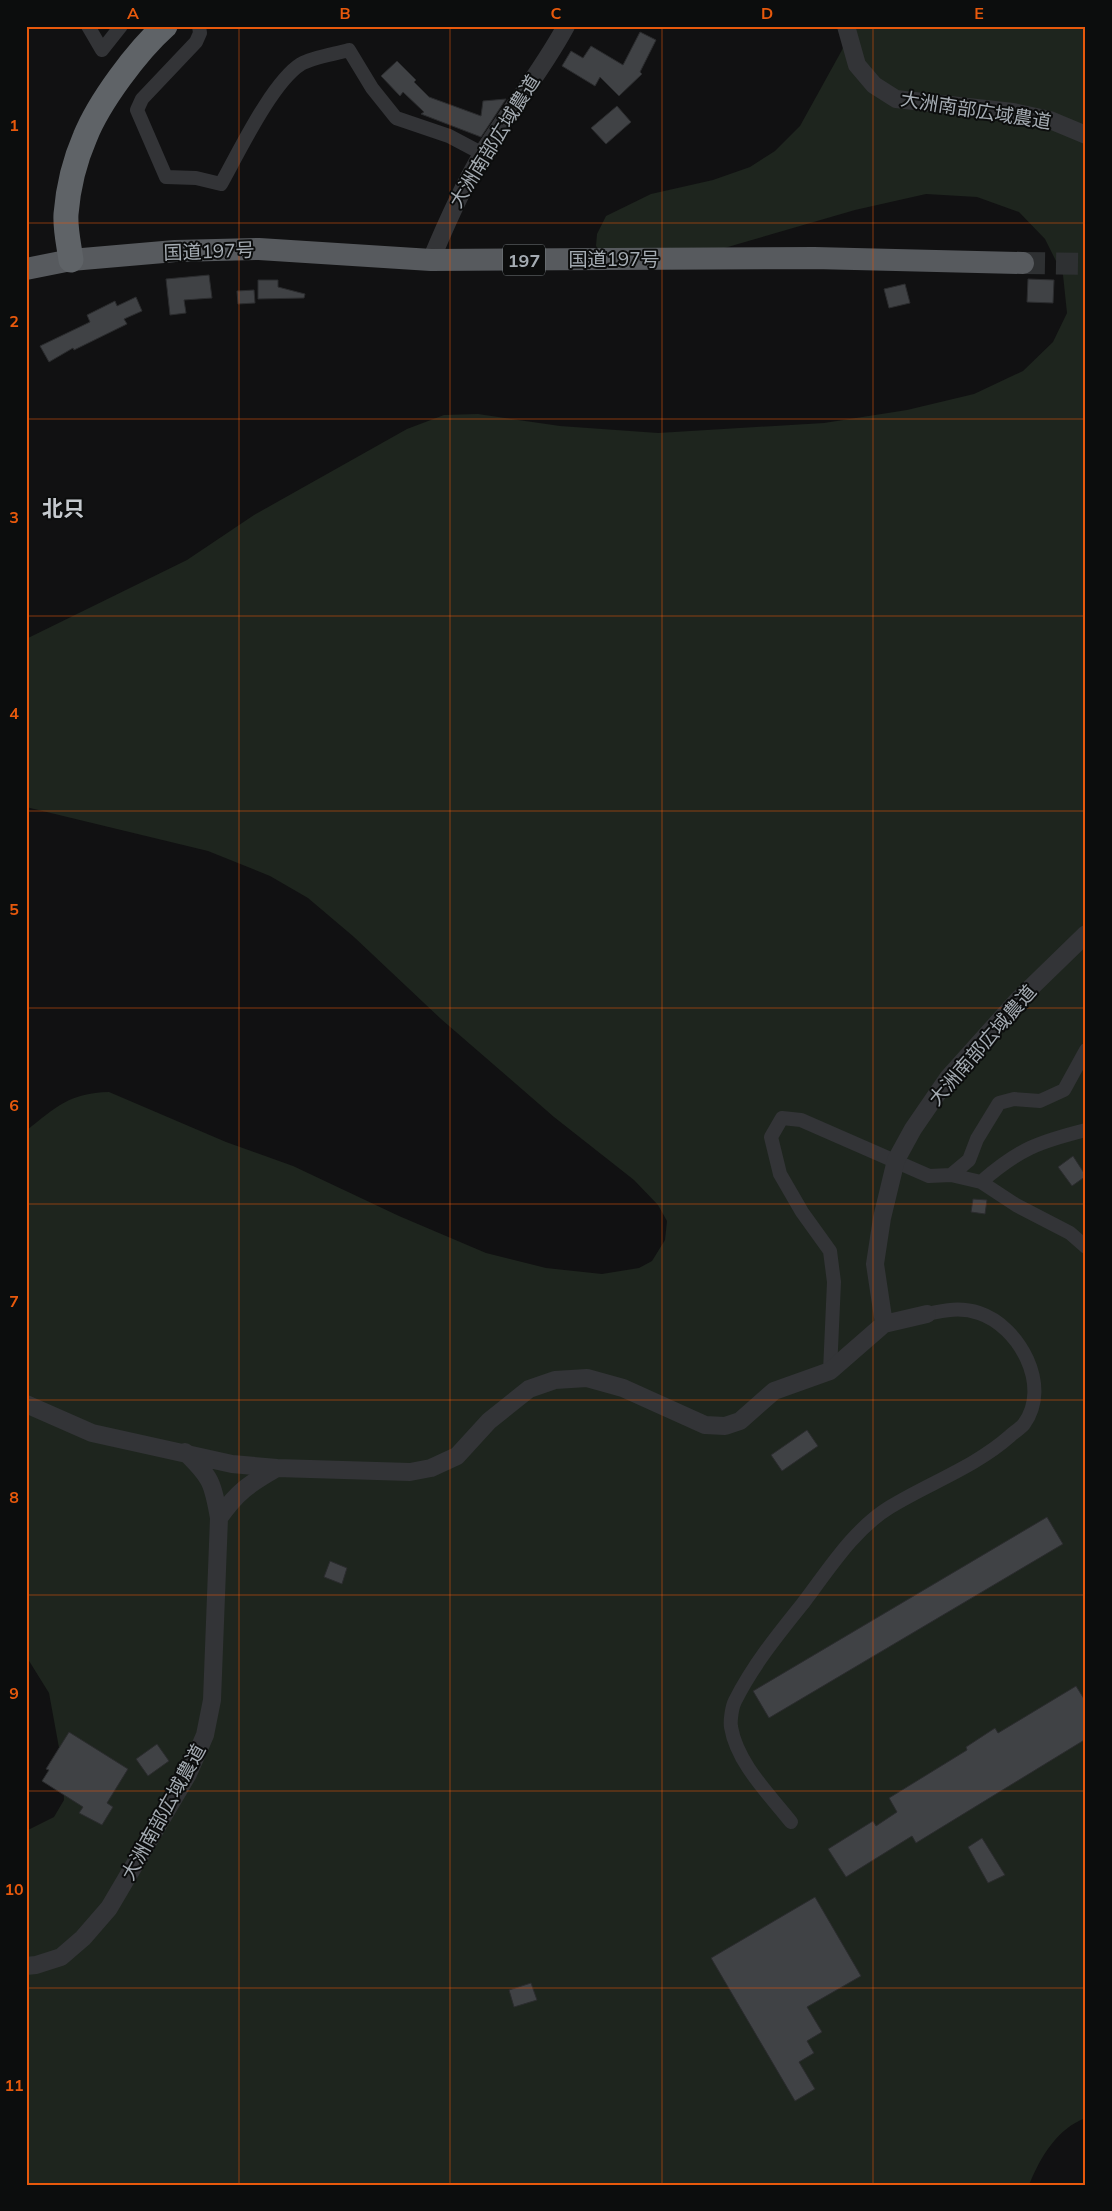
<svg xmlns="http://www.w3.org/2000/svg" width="1112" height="2211" font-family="Mulish,'Noto Sans JP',sans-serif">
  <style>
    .green { fill: #1e251e }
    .building { fill: #404245; stroke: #2b2c2e }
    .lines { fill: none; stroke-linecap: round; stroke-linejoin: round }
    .trunk-tunnel { stroke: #2e3032; stroke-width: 22; stroke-dasharray: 22 11; stroke-linecap: butt }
    .minor { stroke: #333437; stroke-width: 14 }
    .tertiary { stroke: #333437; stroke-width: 18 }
    .trunk { stroke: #575a5e; stroke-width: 22 }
    .motorway { stroke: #5f6367; stroke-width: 25 }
    .grid { fill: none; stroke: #e8590c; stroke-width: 1; stroke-opacity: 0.55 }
    .labels { text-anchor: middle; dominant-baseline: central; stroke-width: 4; stroke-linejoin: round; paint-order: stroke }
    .shield { fill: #0c0d0d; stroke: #767c80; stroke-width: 1 }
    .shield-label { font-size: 18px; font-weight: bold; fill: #a4abb2 }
    .street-label { font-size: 19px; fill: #a4abb2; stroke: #0c0d0d }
    .quarter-label { font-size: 21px; font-weight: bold; fill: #c5c9ce; stroke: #0c0d0d }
    .neatline { fill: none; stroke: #e8590c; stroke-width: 2 }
    .grid-label { font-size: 16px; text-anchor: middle; font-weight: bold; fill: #e8590c }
  </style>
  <rect width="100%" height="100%" fill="#111112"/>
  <path class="green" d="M 851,26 L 1086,26 L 1086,2118 C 1057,2128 1040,2158 1029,2185 L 26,2185 L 26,1831 L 54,1817 L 64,1800 L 62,1764 L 49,1693 L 26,1656 L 26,1131 C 56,1107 69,1093 109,1092 L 226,1142 L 293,1166 L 399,1216 L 486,1253 L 546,1268 L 602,1274 L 639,1268 L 652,1261 L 665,1240 L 667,1221 L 658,1205 L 634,1180 L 554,1117 L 441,1019 L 354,937 L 308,898 L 270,876 L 208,851 L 26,807 L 26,639 L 187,560 L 254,515 L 407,429 L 444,415 L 478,414 L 560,426 L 658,433 L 824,423 L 907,410 L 974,394 L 1023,371 L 1053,342 L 1067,313 L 1063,275 L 1045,239 L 1019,212 L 977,197 L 926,194 L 855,210 L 659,267 L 613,269 L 596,246 L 597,234 L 606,216 L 651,194 L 713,180 L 750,167 L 775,151 L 800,126 L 842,50 Z"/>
  <path class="building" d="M 640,32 L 656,40 L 640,72 L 642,74 L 619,96 L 600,77 L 595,86 L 562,66 L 571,51 L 583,58 L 591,46 L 623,65 Z
    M 397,61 L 416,80 L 414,82 L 429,97 L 481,116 L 483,101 L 506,99 L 481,137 L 421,114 L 424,112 L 403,92 L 400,96 L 381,76 Z
    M 617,106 L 631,122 L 606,144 L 591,128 Z
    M 209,275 L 212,298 L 184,300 L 186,313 L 170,315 L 166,279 Z
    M 1028,279 L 1054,280 L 1053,303 L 1027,302 Z
    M 258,280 L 278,280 L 278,287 L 305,294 L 304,298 L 258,299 Z
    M 905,284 L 910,303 L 889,308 L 884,289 Z
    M 254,290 L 255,303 L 238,304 L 237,291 Z
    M 136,297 L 142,311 L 124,319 L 127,324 L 74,350 L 73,348 L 49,362 L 40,346 L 90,322 L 87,315 L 115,301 L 117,306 Z
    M 1073,1156 L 1086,1176 L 1072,1186 L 1058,1167 Z
    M 973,1199 L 987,1200 L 985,1214 L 971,1212 Z
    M 807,1430 L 818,1446 L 782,1471 L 771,1455 Z
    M 1047,1517 L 1063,1544 L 769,1718 L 753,1691 Z
    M 330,1561 L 347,1568 L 342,1584 L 324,1577 Z
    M 1076,1686 L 1086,1702 L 1086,1739 L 916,1843 L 912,1836 L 846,1877 L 828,1849 L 873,1821 L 876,1826 L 897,1812 L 889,1798 L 967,1750 L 966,1747 L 995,1728 L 998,1733 Z
    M 69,1732 L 128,1769 L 107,1803 L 113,1807 L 102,1825 L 79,1813 L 83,1807 L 42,1781 L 49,1770 L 46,1769 Z
    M 157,1744 L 169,1761 L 148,1776 L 136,1759 Z
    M 982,1838 L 1005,1875 L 988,1883 L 968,1847 Z
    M 815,1897 L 861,1976 L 807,2007 L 822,2032 L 807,2041 L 814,2053 L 799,2062 L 815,2089 L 795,2101 L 711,1958 Z
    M 531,1983 L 537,2000 L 514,2007 L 509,1990 Z"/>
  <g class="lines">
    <path class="trunk-tunnel" d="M 1023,263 L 1086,264"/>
    <path class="minor" d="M 88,26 L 102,50 L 121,26
      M 199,26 L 200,33 L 196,42 L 142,99 L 137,110 L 166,177 L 196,178 L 221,184 C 238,154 272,82 301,64 C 313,57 335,54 349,50 L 372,88 L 396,118 L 449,136 L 483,154
      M 951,1175 L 969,1160 L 977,1139 L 999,1103 L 1014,1099 L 1040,1101 L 1064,1090 L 1086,1050
      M 981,1182 C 1019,1149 1038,1142 1086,1130
      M 830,1371 L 834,1282 L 830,1251 L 802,1212 L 780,1174 L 771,1137 L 782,1118 L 801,1120 L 929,1176 L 951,1175 L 981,1182 L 1016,1205 L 1070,1233 L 1086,1247
      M 791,1822 C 769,1794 737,1763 731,1727 C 730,1720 732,1707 735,1701 C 753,1665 779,1633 804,1602 C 829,1569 854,1529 890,1507 C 929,1483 975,1467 1010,1436 C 1014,1432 1021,1428 1024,1424 C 1052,1386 1019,1326 979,1313 C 961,1307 945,1310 927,1314"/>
    <path class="tertiary" d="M 846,26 L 857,65 L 874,85 L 896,99 L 1013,112 L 1050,120 L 1086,135
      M 431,260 C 446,224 462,188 482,154 C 509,111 542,71 566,26
      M 884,1324 L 875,1264 L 882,1218 L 896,1160 L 913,1129 L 948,1078 L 1017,1001 L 1086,934
      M 26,1404 L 92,1433 L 232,1464 L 277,1468 L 410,1472 L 431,1468 L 457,1456 L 489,1421 L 529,1389 L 555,1380 L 587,1378 L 623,1388 L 705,1425 L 725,1426 L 740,1421 L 774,1391 L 830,1371 L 884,1324 L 927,1314
      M 185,1452 C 211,1477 213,1483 219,1518 C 237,1492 249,1484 277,1468
      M 26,1966 L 36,1965 L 61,1957 L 83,1938 L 109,1908 L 188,1774 L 205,1735 L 212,1700 L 219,1518"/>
    <path class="trunk" d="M 26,269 L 71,260 L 175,251 L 259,249 L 431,260 L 814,258 L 1023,263"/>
    <path class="motorway" d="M 71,260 C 69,245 65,229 66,214 C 68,189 75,160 85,137 C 99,102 137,51 165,26"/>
  </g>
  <path class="grid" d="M 239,26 L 239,2185M 450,26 L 450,2185M 662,26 L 662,2185M 873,26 L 873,2185M 26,223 L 1086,223M 26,419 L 1086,419M 26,616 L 1086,616M 26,811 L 1086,811M 26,1008 L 1086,1008M 26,1204 L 1086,1204M 26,1400 L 1086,1400M 26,1595 L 1086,1595M 26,1791 L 1086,1791M 26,1988 L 1086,1988"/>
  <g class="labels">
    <rect class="shield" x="503" y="244.5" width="42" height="31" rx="4"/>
    <g class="shield-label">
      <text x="524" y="260">197</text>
    </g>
    <g class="street-label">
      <text transform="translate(976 110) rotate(9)">大洲南部広域農道</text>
      <text transform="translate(494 141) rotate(-58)">大洲南部広域農道</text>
      <text transform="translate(209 251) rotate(-2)">国道197号</text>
      <text x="614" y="259">国道197号</text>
      <text transform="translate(982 1045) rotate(-49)">大洲南部広域農道</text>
      <text transform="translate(163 1812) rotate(-61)">大洲南部広域農道</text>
    </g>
    <g class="quarter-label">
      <text x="63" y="508">北只</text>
    </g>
  </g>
  <rect width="1112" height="2211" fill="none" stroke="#0c0d0d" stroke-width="55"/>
  <rect x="28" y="28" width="1056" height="2156" class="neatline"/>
  <g class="grid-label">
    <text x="133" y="19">A</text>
    <text x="345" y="19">B</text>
    <text x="556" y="19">C</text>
    <text x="767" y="19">D</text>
    <text x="979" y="19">E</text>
    <text x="14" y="131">1</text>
    <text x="14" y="327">2</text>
    <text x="14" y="523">3</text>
    <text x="14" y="719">4</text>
    <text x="14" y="915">5</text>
    <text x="14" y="1111">6</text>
    <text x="14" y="1307">7</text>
    <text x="14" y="1503">8</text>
    <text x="14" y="1699">9</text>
    <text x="14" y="1895">10</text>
    <text x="14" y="2091">11</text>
  </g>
</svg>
